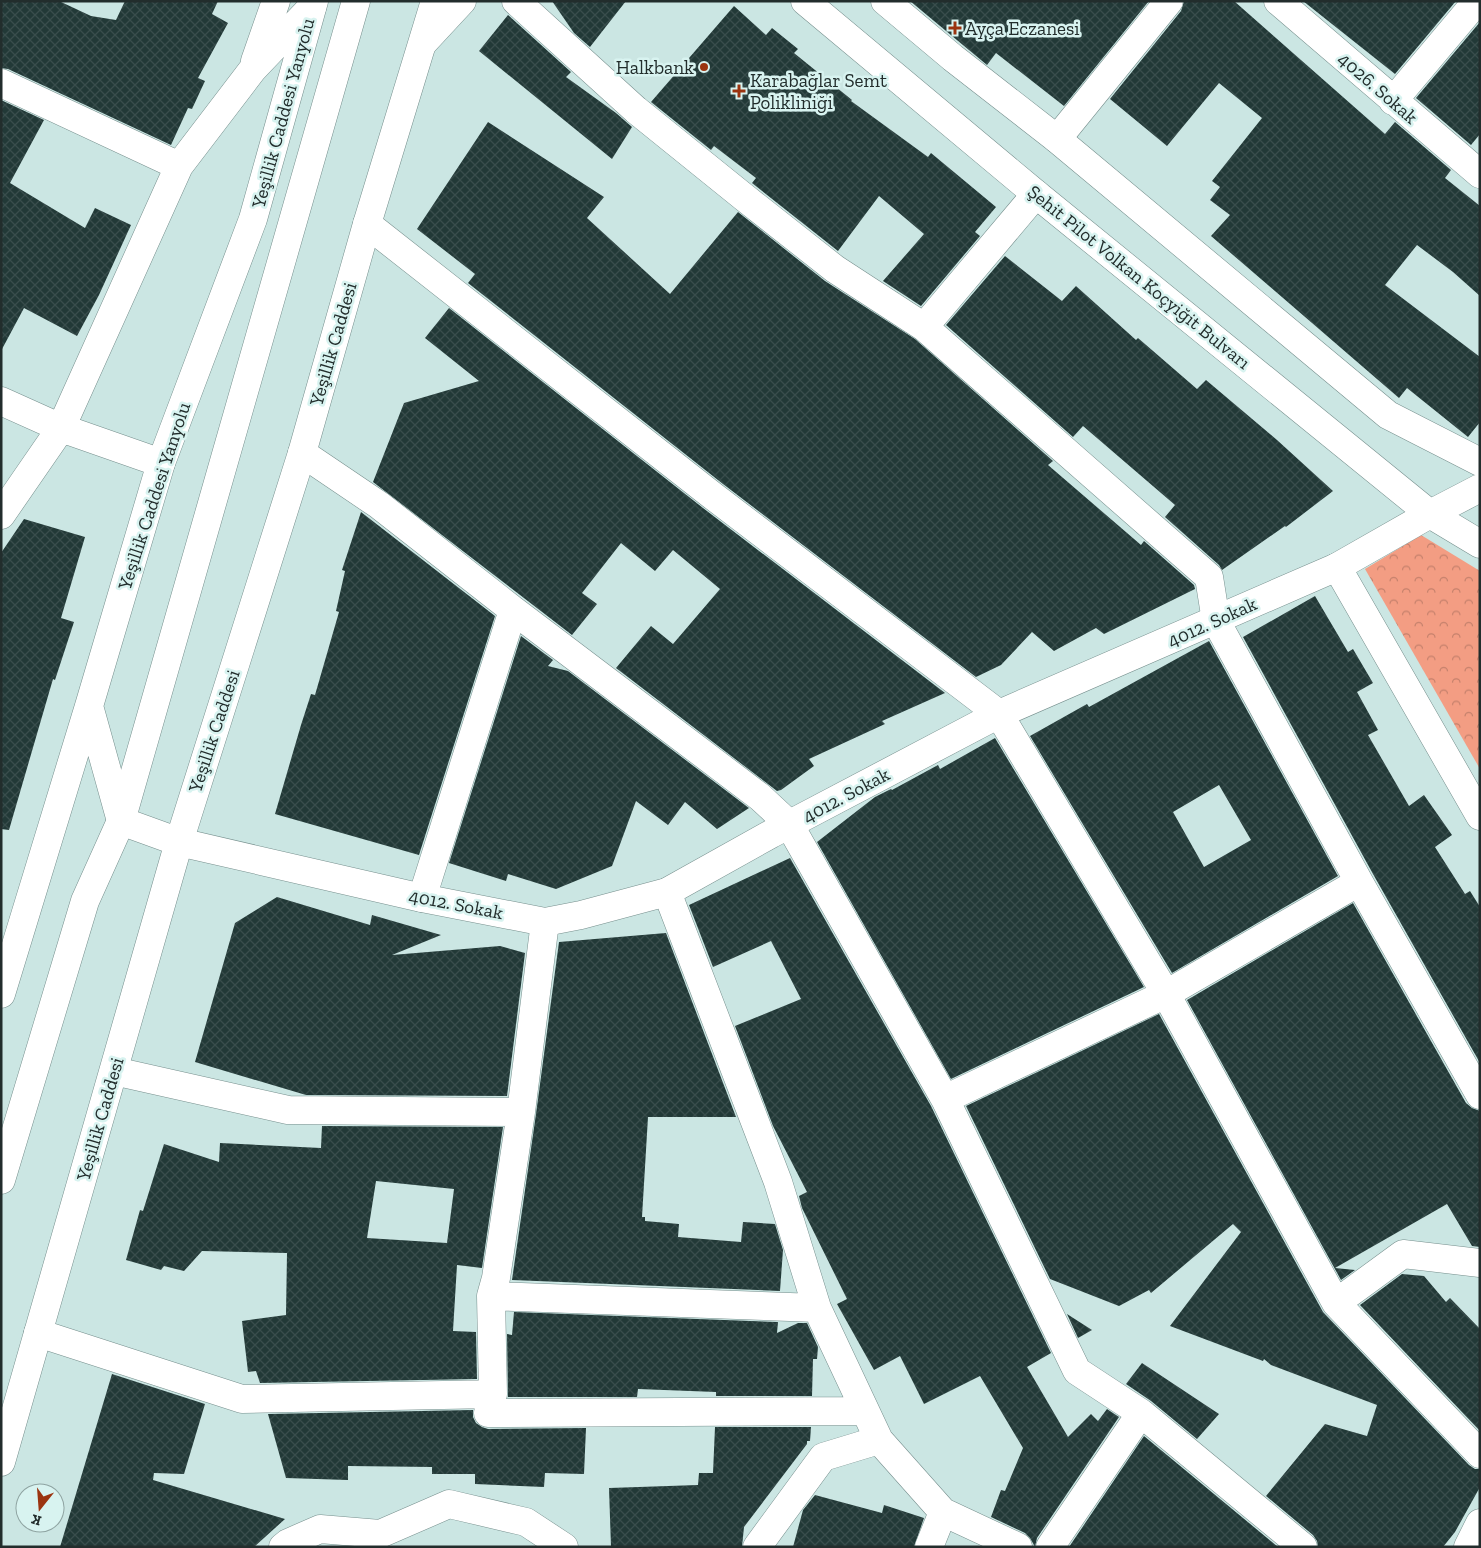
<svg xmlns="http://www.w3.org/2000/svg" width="1481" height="1548" font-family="'Zilla Slab',serif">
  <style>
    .park { fill: url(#park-crowns) }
    .building { fill: url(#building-cross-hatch); fill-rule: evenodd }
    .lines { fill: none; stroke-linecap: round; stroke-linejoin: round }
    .minor-casing { stroke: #768f8d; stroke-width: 29 }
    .major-casing { stroke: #768f8d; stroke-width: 29 }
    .highway-casing { stroke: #768f8d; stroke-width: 29 }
    .minor { stroke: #fff; stroke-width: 28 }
    .major { stroke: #fff; stroke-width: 28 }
    .highway { stroke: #fff; stroke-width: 28 }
    .poi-dot { fill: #9b3410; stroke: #d8f3f0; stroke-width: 2 }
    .labels { text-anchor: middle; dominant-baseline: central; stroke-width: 5; stroke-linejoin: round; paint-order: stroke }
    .poi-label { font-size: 19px; fill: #222d2c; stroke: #d8f3f0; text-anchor: start }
    .street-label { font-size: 19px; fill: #222d2c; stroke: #d8f3f0 }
  </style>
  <defs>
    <pattern id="park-crowns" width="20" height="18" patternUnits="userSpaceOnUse" patternTransform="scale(1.25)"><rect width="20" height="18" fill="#f39d83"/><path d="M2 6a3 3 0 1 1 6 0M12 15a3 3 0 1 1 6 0" fill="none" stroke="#c4806b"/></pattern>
    <pattern id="building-cross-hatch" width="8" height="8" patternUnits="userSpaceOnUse" patternTransform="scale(1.25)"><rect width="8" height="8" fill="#223937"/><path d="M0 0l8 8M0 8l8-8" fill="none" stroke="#394d4c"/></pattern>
  </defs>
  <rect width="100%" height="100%" fill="#cbe6e3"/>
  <path class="park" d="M 1421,535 L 1480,571 L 1480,769 L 1365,569 Z"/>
  <path class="building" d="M 1,1 L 59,1 L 91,16 L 116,20 L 125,1 L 218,1 L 212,14 L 228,23 L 198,78 L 205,81 L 192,109 L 188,108 L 171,145 L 8,69 L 1,68 Z
    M 552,1 L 626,1 L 590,47 L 574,33 Z
    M 910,1 L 1149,1 L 1064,106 L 996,53 L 987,65 Z
    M 1184,1 L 1234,1 L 1385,134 L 1395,122 L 1451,170 L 1445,178 L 1480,206 L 1480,296 L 1453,272 L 1417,245 L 1385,285 L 1480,357 L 1480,422 L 1468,437 L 1407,388 L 1399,398 L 1211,236 L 1230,215 L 1210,200 L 1220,187 L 1212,181 L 1262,118 L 1219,83 L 1167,146 L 1110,99 L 1181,11 Z
    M 1303,1 L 1456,1 L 1395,74 Z
    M 734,6 L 766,35 L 772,28 L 798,49 L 794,53 L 852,100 L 851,101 L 928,157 L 931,153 L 996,207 L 975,232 L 980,236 L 921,306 L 883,281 L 924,234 L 879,196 L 838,251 L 752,183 L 756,178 L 714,146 L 711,150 L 651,102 Z
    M 508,15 L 571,72 L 566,77 L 616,113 L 632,127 L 612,159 L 479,51 Z
    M 1480,22 L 1480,134 L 1471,145 L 1416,98 Z
    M 1,100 L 44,120 L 10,183 L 85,228 L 95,208 L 131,225 L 99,295 L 77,336 L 24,308 L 1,351 Z
    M 488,122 L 604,197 L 587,218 L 670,294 L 738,212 L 825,281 L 915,339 L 1053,461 L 1048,465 L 1141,545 L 1144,541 L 1194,585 L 1195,589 L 1104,634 L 1096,628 L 1054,651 L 1032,632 L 1001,665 L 976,677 L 723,484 L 468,283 L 475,274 L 417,229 Z
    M 1005,256 L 1062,301 L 1076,286 L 1136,340 L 1138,338 L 1197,389 L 1206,380 L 1277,440 L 1333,491 L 1286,527 L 1285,526 L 1222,570 L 1219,565 L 1165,517 L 1175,505 L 1083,426 L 1073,437 L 946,325 Z
    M 449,308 L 703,508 L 945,693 L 882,721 L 885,724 L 809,759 L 814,766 L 781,790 L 777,791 L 616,668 L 651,626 L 673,644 L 720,589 L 673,550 L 655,571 L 621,543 L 582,593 L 597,604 L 572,635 L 373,482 L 404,403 L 479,381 L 425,338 Z
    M 361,512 L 495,616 L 419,855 L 275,814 L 301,725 L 311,694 L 315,695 L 339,612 L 336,611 L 345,571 L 342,570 Z
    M 24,519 L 85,537 L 61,618 L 74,622 L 55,680 L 53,679 L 9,830 L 1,829 L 1,553 Z
    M 1315,596 L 1348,652 L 1353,649 L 1373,683 L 1357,692 L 1378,730 L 1368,735 L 1409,806 L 1424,795 L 1452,835 L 1435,847 L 1465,894 L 1470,891 L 1480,907 L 1480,1063 L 1373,874 L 1243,637 Z
    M 521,636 L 553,660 L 548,666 L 568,671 L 749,808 L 717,829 L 685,802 L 668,825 L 636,801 L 612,866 L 556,889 L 508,874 L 506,881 L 449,863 Z
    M 1209,641 L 1338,876 L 1172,973 L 1030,736 L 1087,704 L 1089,707 ZM 1219,785 L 1251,840 L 1204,867 L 1173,812 Z
    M 995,738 L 1144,987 L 951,1079 L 817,842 L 875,797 L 891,789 L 892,790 L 938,765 L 940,769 Z
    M 790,858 L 931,1106 L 1051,1353 L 1027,1367 L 1068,1437 L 1091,1414 L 1098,1421 L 1107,1409 L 1119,1417 L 1037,1538 L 1035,1547 L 1030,1538 L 1025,1533 L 991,1517 L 1001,1490 L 1005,1491 L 1023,1448 L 980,1376 L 924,1404 L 900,1356 L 874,1370 L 837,1304 L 847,1299 L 802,1208 L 799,1196 L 807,1192 L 773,1126 L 735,1026 L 801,999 L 771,941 L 713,967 L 689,905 Z
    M 277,897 L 370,925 L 372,915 L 441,935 L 392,955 L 500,946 L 525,953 L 507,1096 L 306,1095 L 195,1062 L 235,923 Z
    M 1353,903 L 1466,1103 L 1472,1108 L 1480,1111 L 1480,1247 L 1472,1246 L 1447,1204 L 1335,1268 L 1355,1270 L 1341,1280 L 1187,1000 Z
    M 666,933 L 736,1117 L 648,1117 L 642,1217 L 645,1217 L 645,1221 L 679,1224 L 678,1237 L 741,1242 L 743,1222 L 775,1224 L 783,1250 L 780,1291 L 512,1280 L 536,1114 L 559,942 Z
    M 1159,1014 L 1323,1312 L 1469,1465 L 1475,1469 L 1480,1469 L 1480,1487 L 1455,1532 L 1443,1547 L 1318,1547 L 1317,1541 L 1313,1535 L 1266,1496 L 1325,1424 L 1367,1436 L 1377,1405 L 1271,1365 L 1264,1359 L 1263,1361 L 1170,1326 L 1241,1232 L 1233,1224 L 1151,1293 L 1149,1290 L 1119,1306 L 1050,1279 L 966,1106 Z
    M 322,1126 L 503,1127 L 482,1268 L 457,1265 L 453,1331 L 476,1332 L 477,1379 L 260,1383 L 256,1371 L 248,1372 L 242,1321 L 286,1315 L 287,1253 L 202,1251 L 184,1271 L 164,1266 L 161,1270 L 126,1260 L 140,1210 L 143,1211 L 164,1144 L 219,1162 L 220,1143 L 321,1148 ZM 376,1181 L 454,1189 L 447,1243 L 367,1238 Z
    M 1402,1274 L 1424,1276 L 1446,1302 L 1450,1298 L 1480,1329 L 1480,1431 L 1360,1305 Z
    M 514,1312 L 778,1322 L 777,1333 L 798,1323 L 807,1323 L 818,1347 L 817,1359 L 813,1359 L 812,1396 L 716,1396 L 716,1392 L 638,1389 L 637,1397 L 508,1397 L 507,1334 L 512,1335 Z
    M 1067,1314 L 1092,1330 L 1078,1338 Z
    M 1142,1363 L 1219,1414 L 1197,1439 L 1151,1401 L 1126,1384 Z
    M 112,1374 L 205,1404 L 184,1474 L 154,1473 L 153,1480 L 285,1519 L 254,1547 L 60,1547 Z
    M 473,1410 L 473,1417 L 476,1423 L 482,1427 L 488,1429 L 586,1428 L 584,1474 L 545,1473 L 544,1487 L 475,1484 L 475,1474 L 432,1474 L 432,1467 L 348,1466 L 348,1480 L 286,1478 L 268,1414 Z
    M 715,1427 L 811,1427 L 810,1441 L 807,1441 L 807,1444 L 744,1527 L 742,1547 L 611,1547 L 609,1488 L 698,1485 L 699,1473 L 713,1473 Z
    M 1144,1436 L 1278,1547 L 1069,1547 Z
    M 815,1495 L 882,1513 L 884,1505 L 924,1518 L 914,1547 L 793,1547 L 803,1510 Z"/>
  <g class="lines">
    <defs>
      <path id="minor" d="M 516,1 L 636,110 L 745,198 L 835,269 L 924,327 L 1209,577 L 1216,621 L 1359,882 L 1480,1095
        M 1278,1 L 1480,174
        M 255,61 L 276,1
        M 1,83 L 179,166
        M 1393,101 L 1477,1
        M 1057,139 L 1169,1
        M 367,224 L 713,496 L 999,714 L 1166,994 L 1336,1303 L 1480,1454
        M 924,327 L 1036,194
        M 1,401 L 61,428 L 179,166 L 253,69 L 312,7
        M 302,453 L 379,505 L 513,610 L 760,797 L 789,824 L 945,1099 L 1077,1371 L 1141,1413 L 1050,1547
        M 1,515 L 61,428 L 161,463
        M 1337,567 L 1480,816
        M 667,892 L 778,1182 L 817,1308 L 879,1440 L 943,1512
        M 422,898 L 513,610
        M 545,922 L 521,1112 L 496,1278 L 491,1296 L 493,1394 L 488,1413 L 865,1411
        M 114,1071 L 288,1110 L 521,1112
        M 945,1099 L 1166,994 L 1359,882
        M 491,1296 L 817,1308
        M 1336,1303 L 1403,1254 L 1480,1263
        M 38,1333 L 242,1399 L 493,1394
        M 1141,1413 L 1303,1547
        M 283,1547 L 288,1543 L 320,1529 L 380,1534 L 449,1504 L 526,1522 L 564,1547
        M 757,1547 L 823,1457 L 879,1440
        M 929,1547 L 943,1512 L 1018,1547
        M 1468,1547 L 1480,1523"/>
      <path id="major" d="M 805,1 L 1036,194 L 1430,514 L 1480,544
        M 885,1 L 953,58 L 1057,139 L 1388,415 L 1480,462
        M 423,43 L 462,1
        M 89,706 L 121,821 L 179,842 L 422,898 L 545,922 L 581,915 L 667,892 L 771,834 L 999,714 L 1337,567 L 1430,514 L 1480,488
        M 1,994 L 89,706 L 161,463 L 253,219 L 314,1"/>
      <path id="highway" d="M 1,1180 L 85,901 L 121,821 L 356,1
        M 1,1462 L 179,842 L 302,453 L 367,224 L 435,1"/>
    </defs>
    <use href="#minor" class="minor-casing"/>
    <use href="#major" class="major-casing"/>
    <use href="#highway" class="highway-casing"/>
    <use href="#minor" class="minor"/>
    <use href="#major" class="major"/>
    <use href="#highway" class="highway"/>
  </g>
  <g class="poi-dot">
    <path d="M952.5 20.5h5v5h5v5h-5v5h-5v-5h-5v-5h5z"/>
    <circle cx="704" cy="67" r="5"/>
    <path d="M736.5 83.5h5v5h5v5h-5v5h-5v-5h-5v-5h5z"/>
  </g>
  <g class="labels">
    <g class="poi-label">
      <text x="965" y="28">Ayça Eczanesi</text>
      <text x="694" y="67" text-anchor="end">Halkbank</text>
      <text x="750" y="80">Karabağlar Semt<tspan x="750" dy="22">Polikliniği</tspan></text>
    </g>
    <g class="street-label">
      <text transform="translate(1378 88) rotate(41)">4026. Sokak</text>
      <text transform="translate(283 113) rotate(-75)">Yeşillik Caddesi Yanyolu</text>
      <text transform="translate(1139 277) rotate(39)">Şehit Pilot Volkan Koçyiğit Bulvarı</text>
      <text transform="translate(333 344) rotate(-74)">Yeşillik Caddesi</text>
      <text transform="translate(154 496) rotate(-72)">Yeşillik Caddesi Yanyolu</text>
      <text transform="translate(1212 622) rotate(-24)">4012. Sokak</text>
      <text transform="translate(214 731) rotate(-72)">Yeşillik Caddesi</text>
      <text transform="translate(846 795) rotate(-28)">4012. Sokak</text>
      <text transform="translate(456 904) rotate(11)">4012. Sokak</text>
      <text transform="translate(100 1119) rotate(-74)">Yeşillik Caddesi</text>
    </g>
  </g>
  <rect width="1481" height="1548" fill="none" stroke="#222d2c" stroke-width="5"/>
  <g transform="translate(40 1508) rotate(197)"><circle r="24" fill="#d8f3f0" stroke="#8fa4a2"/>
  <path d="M0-4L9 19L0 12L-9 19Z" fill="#9b3410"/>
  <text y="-8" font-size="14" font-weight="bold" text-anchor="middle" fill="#222d2c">K</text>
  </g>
</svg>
